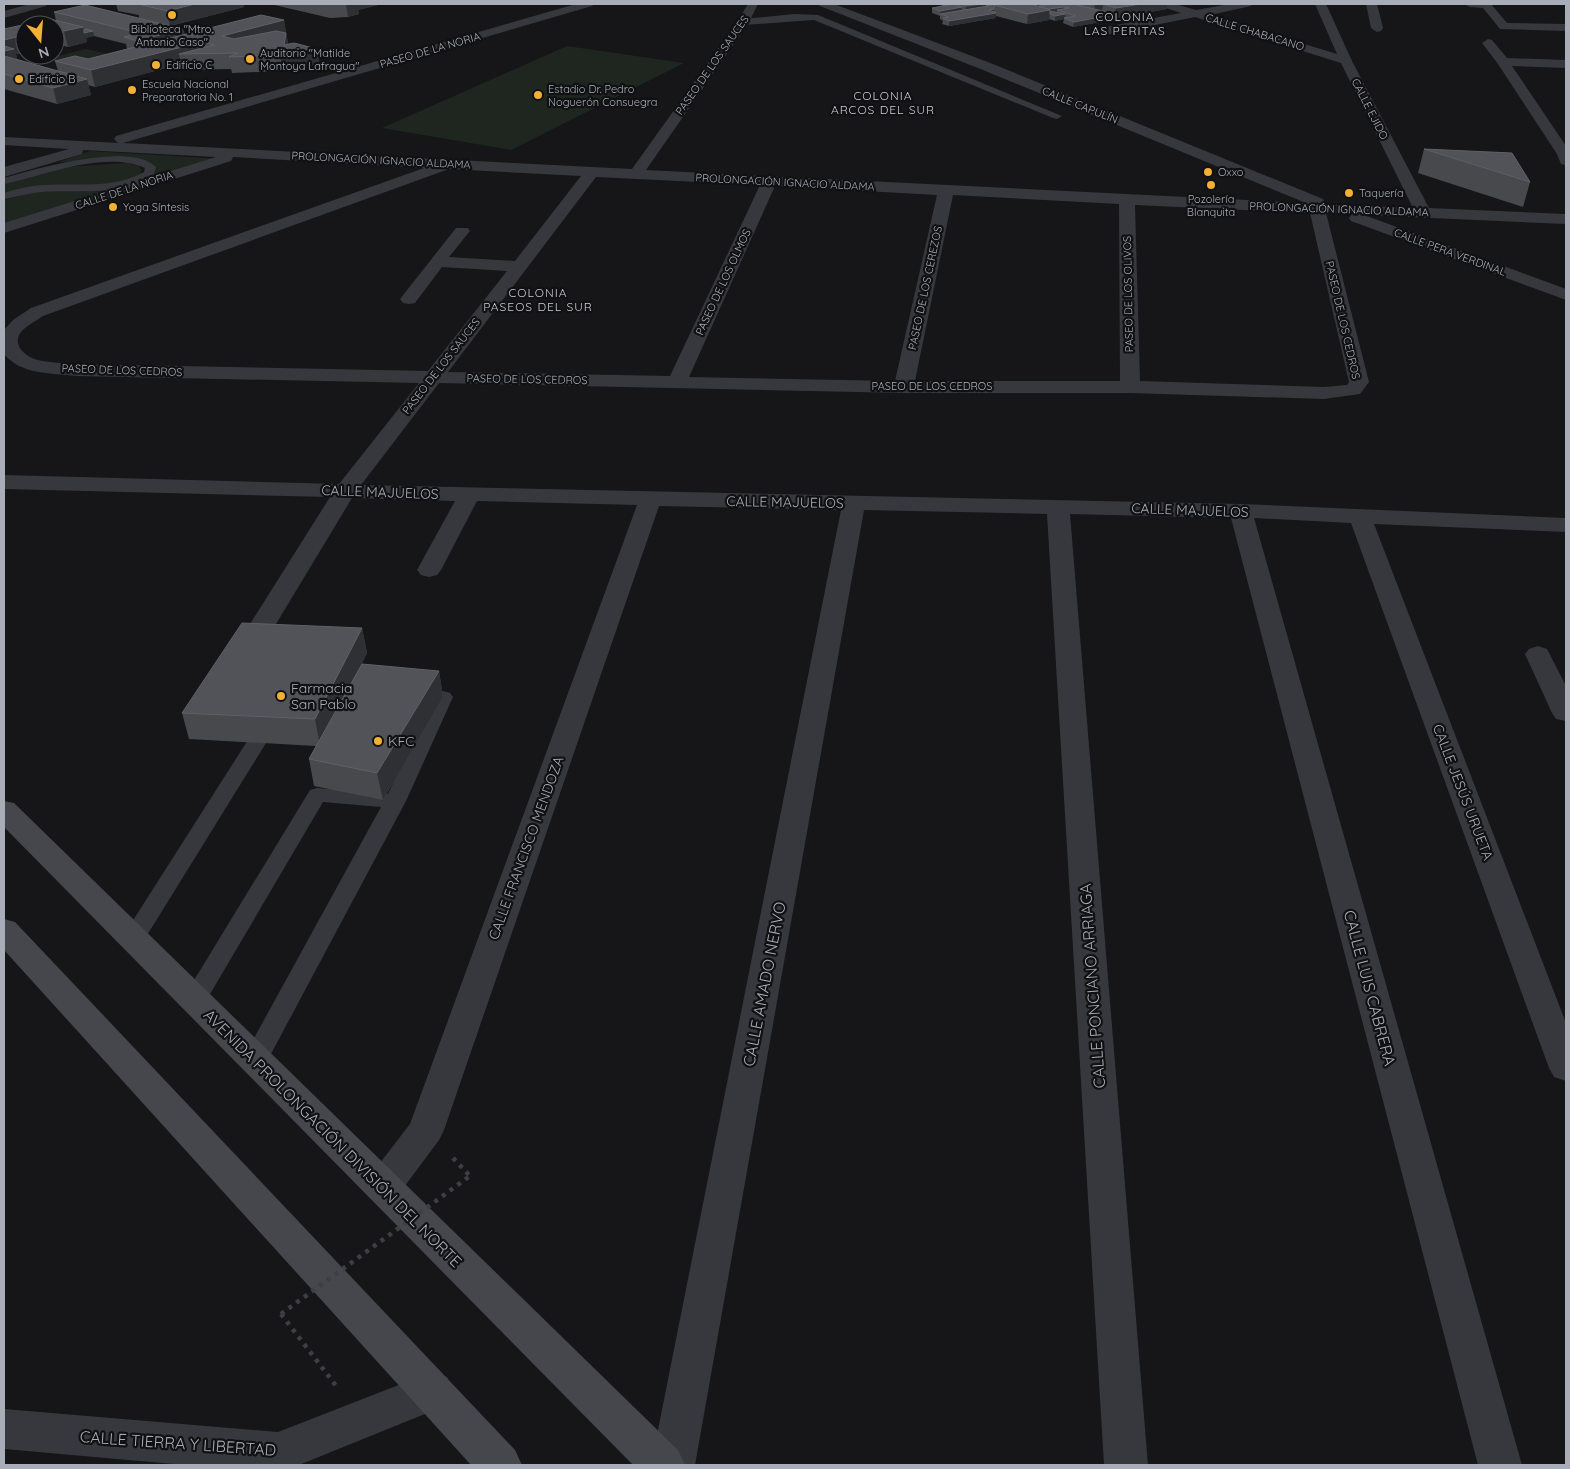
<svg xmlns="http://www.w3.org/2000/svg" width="1570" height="1469" font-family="Quicksand,sans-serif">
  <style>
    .green { fill: #1e261f }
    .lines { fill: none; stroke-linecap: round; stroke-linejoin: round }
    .path { stroke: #3d3f44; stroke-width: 4.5; stroke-dasharray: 4 5.5; stroke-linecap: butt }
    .lane { fill: #37383d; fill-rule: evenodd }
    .street { fill: #37383d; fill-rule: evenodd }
    .secondary { fill: #45474d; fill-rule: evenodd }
    .path-bridge { stroke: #3d3f44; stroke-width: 4.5; stroke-dasharray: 4 5.5; stroke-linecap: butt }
    .wall { fill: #47494d; fill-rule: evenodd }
    .shaded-wall { fill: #2f3033 }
    .building { fill: #525359; stroke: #5f6168 }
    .poi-dot { fill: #f2b134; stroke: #111113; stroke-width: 2 }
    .labels { text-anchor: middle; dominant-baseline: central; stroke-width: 4.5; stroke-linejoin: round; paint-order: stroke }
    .far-poi-label { font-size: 11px; fill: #a8adb8; stroke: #111113; text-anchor: start }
    .far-street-label { font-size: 11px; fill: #a8adb8; stroke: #111113 }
    .far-neighbourhood-label { font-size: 12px; letter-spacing: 1px; fill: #c9ccd4; stroke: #111113 }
    .street-label { font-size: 14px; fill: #a8adb8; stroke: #111113 }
    .poi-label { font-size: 14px; fill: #a8adb8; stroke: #111113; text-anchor: start }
    .near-street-label { font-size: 16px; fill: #a8adb8; stroke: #111113 }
  </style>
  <rect width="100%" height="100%" fill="#161618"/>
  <path class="green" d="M 567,46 L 684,63 L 511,150 L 382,128 Z
    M 86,49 L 116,56 L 76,67 L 46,59 Z
    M 90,151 L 222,159 L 4,226 L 4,200 L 42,190 L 117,187 L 156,167 C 136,149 86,164 59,162 Z
    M 127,163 L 138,166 L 142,170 L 139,176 C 94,192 49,183 4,195 L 4,184 L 63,167 Z"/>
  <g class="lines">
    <path class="path" d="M 453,1158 L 470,1176
      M 281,1314 L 337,1387"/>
    <path class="lane" d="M 794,14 L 818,15 L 1062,116 L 1057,119 L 1053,118 L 814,20 L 743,25 L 739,22 L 743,19 Z
      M 120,156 C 133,157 147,158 156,167 L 154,174 C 133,198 71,189 42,192 C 29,193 16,197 4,199 L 4,193 C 17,189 31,185 46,185 C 79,183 113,189 144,172 L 145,168 C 104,150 46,175 4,184 L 4,178 C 42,167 80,157 120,156 Z
      M 443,691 L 450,693 L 453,697 L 406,801 L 264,1067 L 255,1070 L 246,1067 L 242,1060 L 381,807 L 323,802 L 203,1006 L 194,1009 L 185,1006 L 182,1000 L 310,790 L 317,788 L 388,794 L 433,697 L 436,693 Z
      M 256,737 L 263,739 L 266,743 L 141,945 L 133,947 L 125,945 L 121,939 L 125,933 L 246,743 L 249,739 Z"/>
    <path class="street" d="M 30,4 L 48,4 L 46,6 L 4,18 L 4,11 Z
      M 576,4 L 594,4 L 592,6 L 123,143 L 632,169 L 737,22 L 748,4 L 758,4 L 749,22 L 646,170 L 1306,203 L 983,70 L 820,6 L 818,4 L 834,4 L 993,64 L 1323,199 L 1325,202 L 1324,204 L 1413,208 L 1341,63 L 1195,17 L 1105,35 L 1099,31 L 1105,27 L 1181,13 L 1160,6 L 1159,4 L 1175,4 L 1196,10 L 1230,4 L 1252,4 L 1251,6 L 1210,15 L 1337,54 L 1315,4 L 1326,4 L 1352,61 L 1429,208 L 1566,214 L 1566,224 L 1364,215 L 1566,289 L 1566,300 L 1351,221 L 1349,218 L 1352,214 L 1326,213 L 1369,382 L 1360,394 L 1324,399 L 1130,393 L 904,393 L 439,383 L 361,485 L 1241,504 L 1566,518 L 1566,532 L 1374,524 L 1566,1023 L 1566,1081 L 1554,1077 L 1549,1068 L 1351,523 L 1254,518 L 1522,1465 L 1478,1465 L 1231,518 L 1070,514 L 1148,1465 L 1104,1465 L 1047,514 L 864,510 L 695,1465 L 651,1465 L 841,510 L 659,506 L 444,1130 L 439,1140 L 396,1198 L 383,1202 L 370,1198 L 364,1187 L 370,1176 L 410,1124 L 637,505 L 477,501 L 441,570 L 437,575 L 429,577 L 421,575 L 417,570 L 455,501 L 352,498 L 276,624 L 272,629 L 263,632 L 254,629 L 250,624 L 330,497 L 4,489 L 4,475 L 339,484 L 419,383 L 77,376 C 52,373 21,375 4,354 L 4,330 L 13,320 L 31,308 L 424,168 L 233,157 L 231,161 L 4,233 L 4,223 L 216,157 L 83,150 L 82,154 L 4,177 L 4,167 L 69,149 L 4,145 L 4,137 L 118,143 L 114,139 L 116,136 ZM 449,169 L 581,176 L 515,261 L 449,257 L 470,231 L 468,228 L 456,228 L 400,299 L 403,303 L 409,304 L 415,303 L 442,267 L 507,271 L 428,371 L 77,364 C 64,363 50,363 38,360 C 26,357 11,345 21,332 C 27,325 36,321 43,316 ZM 596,177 L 760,185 L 670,376 L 448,372 ZM 775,186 L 937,195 L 895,381 L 689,377 ZM 953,195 L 1119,204 L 1120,381 L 915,381 ZM 1135,205 L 1310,213 L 1349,382 L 1347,385 L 1324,387 L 1140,381 Z
      M 1366,4 L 1377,4 L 1383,28 L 1381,31 L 1377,32 L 1371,28 Z
      M 1464,4 L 1491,4 L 1507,23 L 1566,24 L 1566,31 L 1500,29 L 1483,8 L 1470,7 Z
      M 1488,39 L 1492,40 L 1507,58 L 1566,60 L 1566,68 L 1512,66 L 1566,146 L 1566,165 L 1561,164 L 1557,154 L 1498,64 L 1482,43 Z
      M 1538,646 L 1547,649 L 1566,686 L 1566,721 L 1556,719 L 1552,713 L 1525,654 L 1529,649 Z
      M 432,1372 L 447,1377 L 453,1391 L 447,1405 L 299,1465 L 185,1465 L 4,1449 L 4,1409 L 278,1432 Z"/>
    <path class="secondary" d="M 4,801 L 14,803 L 678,1450 L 685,1465 L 633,1465 L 4,827 Z
      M 4,919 L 15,922 L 515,1450 L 522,1465 L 471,1465 L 4,950 Z"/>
    <path class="path-bridge" d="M 281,1314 L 470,1176"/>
  </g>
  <path class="wall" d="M 116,4 L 243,4 L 244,7 L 170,26 L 139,18 L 139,15 L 118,11 Z
    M 270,4 L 398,4 L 378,5 L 358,10 L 359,14 L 348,17 L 330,18 Z
    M 937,4 L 1167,4 L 1167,9 L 1115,18 L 1111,17 L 1111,18 L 1106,19 L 1106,21 L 1073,27 L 1063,23 L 1064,19 L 1055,21 L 1049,19 L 1049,20 L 1027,24 L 996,16 L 996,18 L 949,26 L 942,24 L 943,21 L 940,19 L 940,16 L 932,13 L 932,8 L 943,6 Z
    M 85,5 L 183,29 L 185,35 L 261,15 L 284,20 L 288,44 L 294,43 L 317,49 L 320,65 L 285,67 L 283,71 L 232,73 L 231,69 L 182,70 L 181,64 L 95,87 L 88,85 L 91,95 L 57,104 L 4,89 L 4,29 L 50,19 L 56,20 L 54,12 ZM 25,25 L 55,25 L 55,44 L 57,44 L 68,47 L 87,42 L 86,38 L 94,36 L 126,44 L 127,49 L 88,59 L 75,56 L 55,61 L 58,71 L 17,59 L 16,54 L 25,52 Z
    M 1424,149 L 1530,182 L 1523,207 L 1418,173 Z
    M 362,628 L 367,653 L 358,671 L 439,671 L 443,697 L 383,800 L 314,786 L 309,759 L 316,746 L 189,739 L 182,713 Z"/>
  <path class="shaded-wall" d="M 195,4 L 243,4 L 244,7 L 170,26 L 167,11 Z
    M 346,4 L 378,4 L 378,5 L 358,10 L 359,14 L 348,17 Z
    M 945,4 L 958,4 L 958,5 L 945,7 Z
    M 982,4 L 1004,4 L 986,6 L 986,8 L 966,11 L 966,6 Z
    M 1026,4 L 1047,4 L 1047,6 L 1034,8 Z
    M 1095,4 L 1167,4 L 1167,9 L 1115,18 L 1116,8 L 1103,4 L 1102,13 L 1094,14 Z
    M 962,7 L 962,12 L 940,14 L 940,11 Z
    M 1064,7 L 1063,12 L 1057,10 L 1057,13 L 1050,14 L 1049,20 L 1027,24 L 1028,14 Z
    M 994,9 L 993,13 L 996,13 L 996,18 L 949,26 L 949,21 Z
    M 1111,13 L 1111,18 L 1106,19 L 1106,21 L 1073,27 L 1074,22 Z
    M 1065,14 L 1065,19 L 1064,18 L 1064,19 L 1055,21 L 1055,16 Z
    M 284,20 L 289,49 L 317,49 L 320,65 L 285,67 L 283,71 L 280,55 L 225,52 L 222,36 Z
    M 83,27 L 84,33 L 93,31 L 94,36 L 86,38 L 87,42 L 68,47 L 64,31 Z
    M 183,29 L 187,45 L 140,56 L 137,41 Z
    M 25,35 L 25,52 L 16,54 L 19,65 L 4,68 L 4,40 Z
    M 55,36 L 57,44 L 55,44 Z
    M 202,42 L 204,53 L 179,54 L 181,64 L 95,87 L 91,70 Z
    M 87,79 L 91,95 L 57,104 L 53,88 Z
    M 362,628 L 367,653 L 320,746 L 315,719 Z
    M 439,671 L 443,697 L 383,800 L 377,773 Z"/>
  <path class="building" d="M 138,4 L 195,4 L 167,11 Z
    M 954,4 L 962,7 L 940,11 L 932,8 Z
    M 959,4 L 982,4 L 966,6 Z
    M 995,4 L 1004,4 L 994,5 L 994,9 L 989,10 L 996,13 L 949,21 L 943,18 L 949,17 L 940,14 L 988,6 L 986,6 Z
    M 1004,4 L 1031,4 L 1050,10 L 1028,14 L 994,5 Z
    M 1054,4 L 1073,4 L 1111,13 L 1103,15 L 1106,16 L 1074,22 L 1064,18 L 1076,16 L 1057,10 L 1069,8 L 1064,7 L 1048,9 L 1039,6 Z
    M 1103,4 L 1141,4 L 1116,8 Z
    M 85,5 L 183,29 L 137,41 L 124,37 L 140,33 L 54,12 Z
    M 1050,11 L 1065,14 L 1055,16 L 1050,14 Z
    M 261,15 L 284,20 L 222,36 L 234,39 L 276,31 L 286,33 L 284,45 L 294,43 L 317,49 L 282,51 L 280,55 L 229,57 L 238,53 L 179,54 L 214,45 L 202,42 L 91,70 L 55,61 L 75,56 L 88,59 Z
    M 50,19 L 83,27 L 64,31 L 55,29 L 55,25 L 25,25 L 25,35 L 4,40 L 4,29 Z
    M 86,29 L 93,31 L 84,33 L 84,30 Z
    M 4,46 L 14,49 L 4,51 Z
    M 4,56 L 87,79 L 53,88 L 4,74 Z
    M 1424,149 L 1512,153 L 1530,182 Z
    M 242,623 L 362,628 L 315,719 L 182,713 Z
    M 362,664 L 439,671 L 377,773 L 309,759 Z"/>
  <g class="poi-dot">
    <circle cx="172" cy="15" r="5"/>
    <circle cx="250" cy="59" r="5"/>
    <circle cx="156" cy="65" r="5"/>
    <circle cx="19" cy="79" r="5"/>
    <circle cx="132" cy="90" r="5"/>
    <circle cx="538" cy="95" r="5"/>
    <circle cx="1208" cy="172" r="5"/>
    <circle cx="1211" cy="185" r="5"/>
    <circle cx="1349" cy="193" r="5"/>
    <circle cx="113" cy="207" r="5"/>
    <circle cx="281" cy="696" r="5"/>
    <circle cx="378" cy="741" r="5"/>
  </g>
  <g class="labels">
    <g class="far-poi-label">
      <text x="172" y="29" text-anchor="middle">Biblioteca "Mtro.<tspan x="172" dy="13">Antonio Caso"</tspan></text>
      <text x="260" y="53">Auditorio "Matilde<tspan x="260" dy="13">Montoya Lafragua"</tspan></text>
      <text x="166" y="65">Edificio C</text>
      <text x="29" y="79">Edificio B</text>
      <text x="142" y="84">Escuela Nacional<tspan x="142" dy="13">Preparatoria No. 1</tspan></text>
      <text x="548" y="89">Estadio Dr. Pedro<tspan x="548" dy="13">Noguerón Consuegra</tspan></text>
      <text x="1218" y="172">Oxxo</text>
      <text x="1359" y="193">Taquería</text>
      <text x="1211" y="199" text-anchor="middle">Pozolería<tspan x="1211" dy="13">Blanquita</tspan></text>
      <text x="123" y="207">Yoga Síntesis</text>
    </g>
    <g class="far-street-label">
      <text transform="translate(1255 32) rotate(17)">CALLE CHABACANO</text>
      <text transform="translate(430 50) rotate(-16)">PASEO DE LA NORIA</text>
      <text transform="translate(712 65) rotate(-55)">PASEO DE LOS SAUCES</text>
      <text transform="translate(1080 105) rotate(22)">CALLE CAPULÍN</text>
      <text transform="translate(1370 109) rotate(63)">CALLE EJIDO</text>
      <text transform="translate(381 160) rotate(3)">PROLONGACIÓN IGNACIO ALDAMA</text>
      <text transform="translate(785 182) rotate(3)">PROLONGACIÓN IGNACIO ALDAMA</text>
      <text transform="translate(124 190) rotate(-18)">CALLE DE LA NORIA</text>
      <text transform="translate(1339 209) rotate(2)">PROLONGACIÓN IGNACIO ALDAMA</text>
      <text transform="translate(1450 252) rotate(20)">CALLE PERA VERDINAL</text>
      <text transform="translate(723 282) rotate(-65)">PASEO DE LOS OLMOS</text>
      <text transform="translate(925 288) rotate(-78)">PASEO DE LOS CEREZOS</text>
      <text transform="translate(1128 294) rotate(-91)">PASEO DE LOS OLIVOS</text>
      <text transform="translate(1343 320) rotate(77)">PASEO DE LOS CEDROS</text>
      <text transform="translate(441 366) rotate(-52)">PASEO DE LOS SAUCES</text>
      <text transform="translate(122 370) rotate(2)">PASEO DE LOS CEDROS</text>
      <text transform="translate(527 379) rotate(1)">PASEO DE LOS CEDROS</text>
      <text x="932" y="386">PASEO DE LOS CEDROS</text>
    </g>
    <g class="far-neighbourhood-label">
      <text x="1125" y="16">COLONIA<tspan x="1125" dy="14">LAS PERITAS</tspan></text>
      <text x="883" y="95">COLONIA<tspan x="883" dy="14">ARCOS DEL SUR</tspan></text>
      <text x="538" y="292">COLONIA<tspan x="538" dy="14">PASEOS DEL SUR</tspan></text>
    </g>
    <g class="street-label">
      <text transform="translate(380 492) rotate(2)">CALLE MAJUELOS</text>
      <text transform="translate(785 502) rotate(1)">CALLE MAJUELOS</text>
      <text transform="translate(1190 510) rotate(2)">CALLE MAJUELOS</text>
      <text transform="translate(1463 792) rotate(69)">CALLE JESÚS URUETA</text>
      <text transform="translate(526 848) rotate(-70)">CALLE FRANCISCO MENDOZA</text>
    </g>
    <g class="poi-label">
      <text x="291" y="688">Farmacia<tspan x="291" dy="16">San Pablo</tspan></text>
      <text x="388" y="741">KFC</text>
    </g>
    <g class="near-street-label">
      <text transform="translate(764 984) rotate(-79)">CALLE AMADO NERVO</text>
      <text transform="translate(1092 986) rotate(-94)">CALLE PONCIANO ARRIAGA</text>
      <text transform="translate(1370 988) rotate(75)">CALLE LUIS CABRERA</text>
      <text transform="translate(333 1138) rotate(45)">AVENIDA PROLONGACIÓN DIVISIÓN DEL NORTE</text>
      <text transform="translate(178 1443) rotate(4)">CALLE TIERRA Y LIBERTAD</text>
    </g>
  </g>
  <rect width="1570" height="1469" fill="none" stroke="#a8adb8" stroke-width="10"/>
  <g transform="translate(40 40) rotate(163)"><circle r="24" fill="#111113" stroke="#4d4f55"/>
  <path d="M0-4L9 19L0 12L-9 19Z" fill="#f2b134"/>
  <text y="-8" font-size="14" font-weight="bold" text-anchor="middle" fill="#a8adb8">N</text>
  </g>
</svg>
